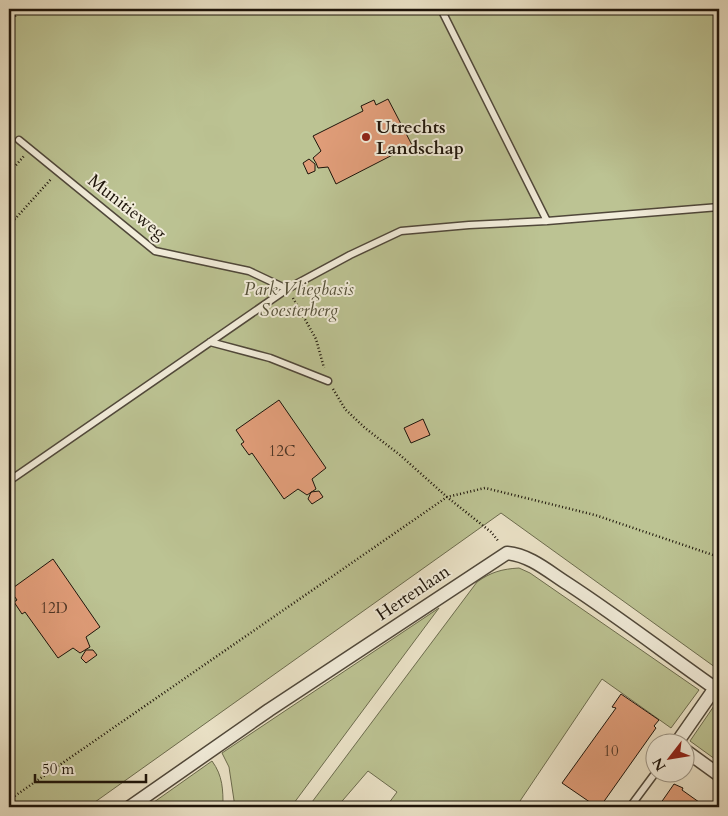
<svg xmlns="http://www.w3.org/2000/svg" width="728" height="816" font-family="Cardo,serif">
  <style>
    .green { fill: #bcc393; stroke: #6c6c4e }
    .building { fill: #e09d79; stroke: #1d140a }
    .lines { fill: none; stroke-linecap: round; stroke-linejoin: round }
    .lane-casing { stroke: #50483a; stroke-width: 9 }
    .street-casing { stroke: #50483a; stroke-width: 15 }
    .path { stroke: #1d140a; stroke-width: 2.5; stroke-dasharray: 1 2.5; stroke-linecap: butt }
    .lane { stroke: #f2eddb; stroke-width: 6 }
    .street { stroke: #f2eddb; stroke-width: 12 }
    .poi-dot { fill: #8f2418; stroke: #f2eddb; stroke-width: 2 }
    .labels { text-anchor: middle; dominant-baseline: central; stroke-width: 4; stroke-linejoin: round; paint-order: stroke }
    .number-label { font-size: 15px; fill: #4e3626 }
    .poi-label { font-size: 18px; font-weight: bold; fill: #1d140a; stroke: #f2eddb; text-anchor: start }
    .street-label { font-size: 18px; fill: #1d140a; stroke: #f2eddb }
    .park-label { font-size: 18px; font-style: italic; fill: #55513a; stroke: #f2eddb }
  </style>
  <rect width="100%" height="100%" fill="#ebe3c8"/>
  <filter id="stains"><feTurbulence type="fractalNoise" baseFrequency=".004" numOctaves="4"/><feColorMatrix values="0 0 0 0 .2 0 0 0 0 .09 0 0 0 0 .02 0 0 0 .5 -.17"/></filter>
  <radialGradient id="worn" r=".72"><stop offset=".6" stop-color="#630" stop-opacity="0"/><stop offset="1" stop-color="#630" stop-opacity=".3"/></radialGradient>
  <path class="green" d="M 9,9 L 719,9 L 719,670 L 501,513 L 88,807 L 9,807 Z
    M 519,568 L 530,573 L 699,690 L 671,728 L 602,679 L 516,807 L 386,807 L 397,792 L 368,771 L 337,807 L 319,807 L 312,802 L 477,582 C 491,572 502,569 519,568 Z
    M 439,608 L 291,807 L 235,807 L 229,767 L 222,753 Z
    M 716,703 L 719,705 L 719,762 L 690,741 Z
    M 212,761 C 223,776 223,790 223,807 L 147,807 Z"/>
  <path class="building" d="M 388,99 L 412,145 L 336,184 L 328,167 L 318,168 L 316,163 L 313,158 L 321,151 L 313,136 L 363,111 L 361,106 L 374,100 L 376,105 Z
    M 309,159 L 315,164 L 315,171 L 308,174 L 303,163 Z
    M 279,400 L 326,468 L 312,479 L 316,489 L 307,495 L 298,489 L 284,499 L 252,453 L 249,455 L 241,444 L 244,442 L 236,430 Z
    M 423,419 L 430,435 L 411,443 L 404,428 Z
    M 319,491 L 323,497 L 312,504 L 308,499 L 311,492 Z
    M 53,559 L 100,627 L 86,637 L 90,647 L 80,653 L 73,648 L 58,658 L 25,612 L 22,614 L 14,602 L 17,600 L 10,590 Z
    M 86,650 L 93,650 L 97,655 L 86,663 L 81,658 Z
    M 621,694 L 659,720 L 654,726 L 656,728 L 600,807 L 597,807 L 562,783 L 616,708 L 612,707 Z
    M 674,784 L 683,788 L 682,790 L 706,807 L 658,807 Z"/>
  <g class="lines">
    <defs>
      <path id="lane" d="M 441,9 L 547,221
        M 19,140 L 155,251 L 249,271 L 287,289
        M 210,342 L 270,358 L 328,381
        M 9,481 L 287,289 L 350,255 L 401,231 L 469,225 L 547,221 L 719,207
        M 630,807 L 656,772"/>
      <path id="street" d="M 676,744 L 715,688
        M 686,751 L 719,775
        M 130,807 L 269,710 L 507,553 C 530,555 549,572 568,584 C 620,618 669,656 719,691"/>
    </defs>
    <use href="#lane" class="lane-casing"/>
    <use href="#street" class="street-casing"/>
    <path class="path" d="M 9,25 L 20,9
      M 9,173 L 24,156
      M 9,214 L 15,219 L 52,178
      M 293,298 L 316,339 L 324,368
      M 333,389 L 345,409 L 365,428 L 400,455 L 447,497 L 491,532 L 499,542
      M 9,800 L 447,497 L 485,488 L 595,515 L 719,557"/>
    <use href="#lane" class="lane"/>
    <use href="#street" class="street"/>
  </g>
  <circle class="poi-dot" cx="366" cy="137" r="5"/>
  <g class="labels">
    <g class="number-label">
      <text x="282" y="451">12C</text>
      <text x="54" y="608">12D</text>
      <text x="611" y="751">10</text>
    </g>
    <g class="poi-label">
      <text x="376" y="127">Utrechts<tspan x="376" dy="21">Landschap</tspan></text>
    </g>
    <g class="street-label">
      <text transform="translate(127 207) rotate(38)">Munitieweg</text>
      <text transform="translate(413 593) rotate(-34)">Hertenlaan</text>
    </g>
    <g class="park-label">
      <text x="299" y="289">Park Vliegbasis<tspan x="299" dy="21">Soesterberg</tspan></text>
    </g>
  </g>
  <rect width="728" height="816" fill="none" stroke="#ebe3c8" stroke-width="30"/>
  <rect x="10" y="10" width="708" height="796" fill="none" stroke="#1d140a" stroke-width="2.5"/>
  <rect x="15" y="15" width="698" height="786" fill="none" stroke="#1d140a"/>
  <g transform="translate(670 758) rotate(239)"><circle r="24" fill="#f2eddb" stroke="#9d9687"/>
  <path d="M0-4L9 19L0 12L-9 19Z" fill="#8f2418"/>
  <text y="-8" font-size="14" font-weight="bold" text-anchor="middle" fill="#1d140a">N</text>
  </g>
  <path d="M35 774v8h111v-8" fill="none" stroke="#1d140a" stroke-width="2.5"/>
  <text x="42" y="774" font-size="15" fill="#1d140a" stroke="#f2eddb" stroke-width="4" paint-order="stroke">50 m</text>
  <rect width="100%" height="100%" filter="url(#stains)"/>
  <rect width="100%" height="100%" fill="url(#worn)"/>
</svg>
